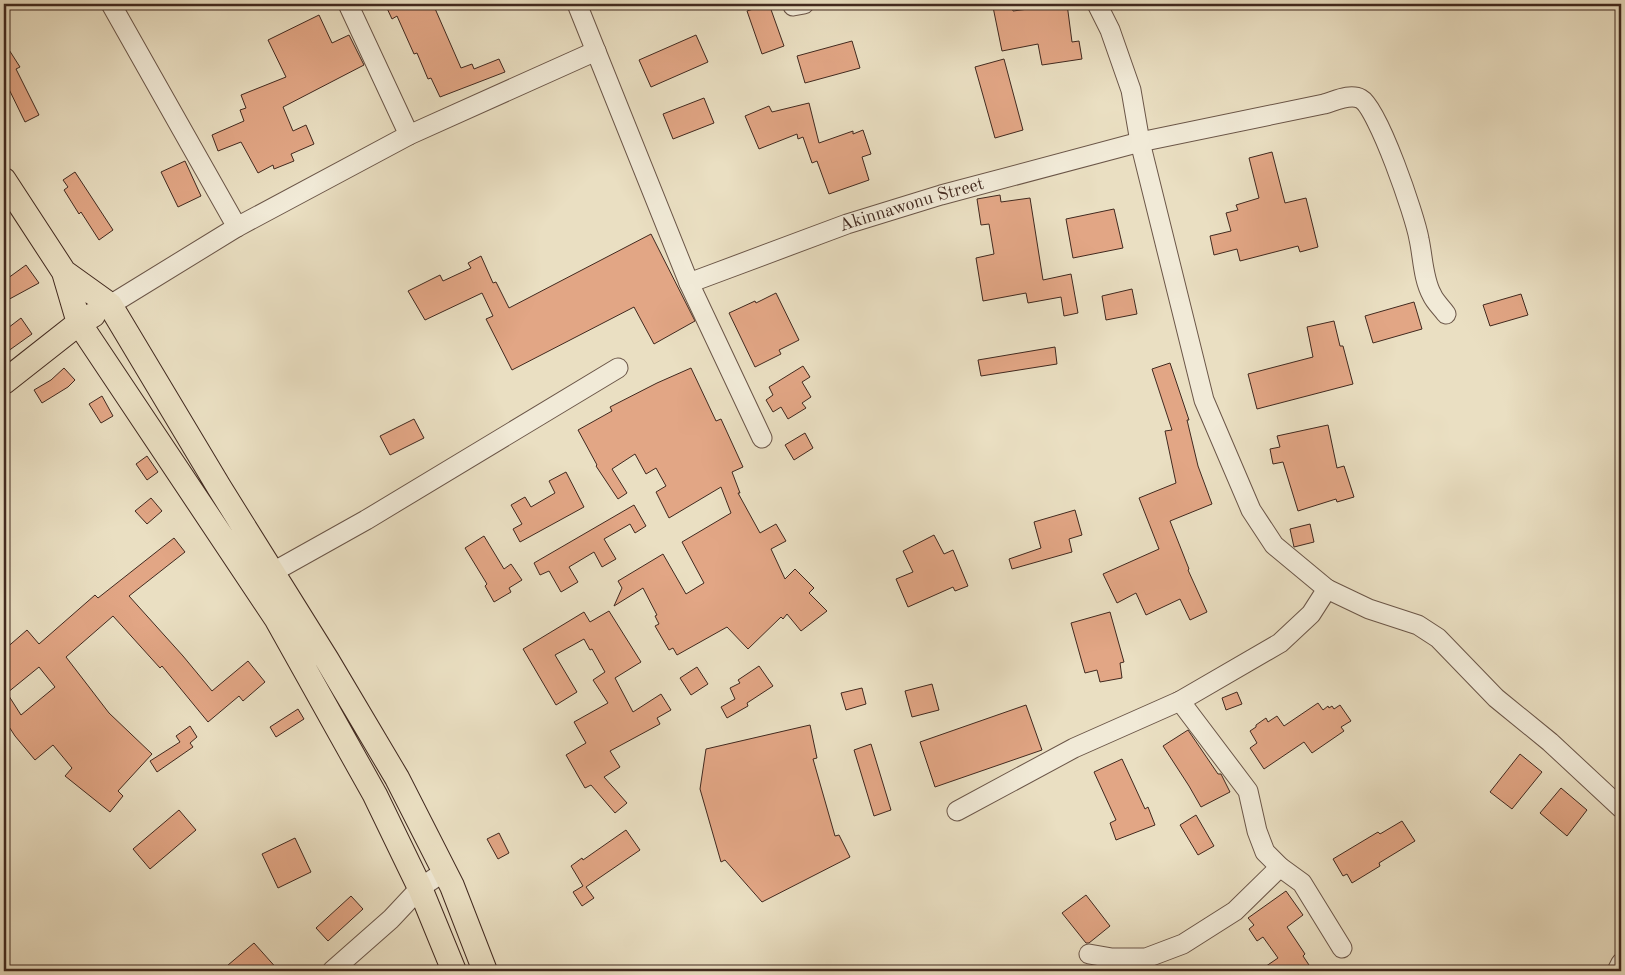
<svg xmlns="http://www.w3.org/2000/svg" width="1625" height="975" font-family="'Old Standard TT',serif">
  <style>
    .building { fill: #e2a685; stroke: #41291f; fill-rule: evenodd }
    .lines { fill: none; stroke-linecap: round; stroke-linejoin: round }
    .minor-casing { stroke: #6b5648; stroke-width: 21 }
    .major-casing { stroke: #41291f; stroke-width: 26 }
    .minor { stroke: #f1ead7; stroke-width: 19 }
    .major { stroke: #eadfc2; stroke-width: 24 }
    .labels { text-anchor: middle; dominant-baseline: central; stroke-width: 4.5; stroke-linejoin: round; paint-order: stroke }
    .street-label { font-size: 18px; fill: #41291f; stroke: #f1ead7 }
  </style>
  <rect width="100%" height="100%" fill="#eadfc2"/>
  <filter id="stains"><feTurbulence type="fractalNoise" baseFrequency=".004" numOctaves="4"/><feColorMatrix values="0 0 0 0 .2 0 0 0 0 .09 0 0 0 0 .02 0 0 0 .5 -.17"/></filter>
  <radialGradient id="worn" r=".72"><stop offset=".6" stop-color="#630" stop-opacity="0"/><stop offset="1" stop-color="#630" stop-opacity=".3"/></radialGradient>
  <path class="building" d="M 385,4 L 433,4 L 461,68 L 472,64 L 474,69 L 499,59 L 505,72 L 440,97 L 431,78 L 428,79 L 417,53 L 414,54 L 397,16 L 392,19 Z
    M 769,4 L 784,46 L 762,54 L 747,11 Z
    M 1011,4 L 1013,11 L 1067,4 L 1072,42 L 1079,41 L 1082,59 L 1042,65 L 1038,44 L 1002,51 L 993,7 Z
    M 319,15 L 332,43 L 349,35 L 364,65 L 283,107 L 293,131 L 306,125 L 314,144 L 291,154 L 294,161 L 274,169 L 273,165 L 258,173 L 241,142 L 218,151 L 212,135 L 244,121 L 240,110 L 246,108 L 241,95 L 286,77 L 268,40 Z
    M 696,35 L 708,62 L 651,87 L 639,60 Z
    M 852,41 L 860,68 L 805,83 L 797,56 Z
    M 4,42 L 20,67 L 16,69 L 39,115 L 25,122 L 4,79 Z
    M 1004,59 L 1023,130 L 995,138 L 975,67 Z
    M 704,98 L 714,123 L 673,139 L 663,114 Z
    M 809,103 L 819,143 L 853,131 L 853,134 L 863,130 L 871,154 L 862,157 L 869,180 L 829,194 L 817,161 L 812,163 L 803,137 L 798,139 L 797,134 L 759,149 L 745,116 L 769,106 L 772,112 Z
    M 1272,152 L 1285,203 L 1306,198 L 1318,247 L 1300,252 L 1298,246 L 1240,261 L 1237,249 L 1214,255 L 1210,236 L 1231,231 L 1226,213 L 1238,210 L 1236,205 L 1259,198 L 1249,158 Z
    M 185,161 L 201,196 L 178,207 L 161,172 Z
    M 75,172 L 113,230 L 99,240 L 81,212 L 79,214 L 64,190 L 68,187 L 63,180 Z
    M 1000,195 L 1001,202 L 1030,198 L 1043,280 L 1071,274 L 1078,313 L 1064,316 L 1061,297 L 1028,303 L 1026,293 L 983,301 L 976,258 L 994,254 L 989,224 L 981,225 L 977,199 Z
    M 1114,209 L 1123,248 L 1073,258 L 1066,219 Z
    M 651,234 L 695,321 L 654,344 L 634,307 L 512,370 L 486,319 L 493,316 L 482,293 L 425,320 L 408,291 L 440,275 L 443,281 L 471,268 L 468,263 L 481,256 L 493,283 L 496,282 L 509,308 Z
    M 26,265 L 39,283 L 4,302 L 4,281 Z
    M 1132,289 L 1137,314 L 1106,320 L 1102,296 Z
    M 776,293 L 799,340 L 779,350 L 781,354 L 755,367 L 729,313 L 755,301 L 756,303 Z
    M 1521,294 L 1528,315 L 1490,326 L 1483,305 Z
    M 1414,302 L 1422,329 L 1373,343 L 1365,316 Z
    M 21,318 L 32,334 L 4,354 L 4,331 Z
    M 1334,321 L 1340,346 L 1343,346 L 1353,384 L 1257,409 L 1248,374 L 1313,357 L 1307,327 Z
    M 1055,347 L 1057,364 L 981,376 L 978,360 Z
    M 1170,363 L 1189,420 L 1187,420 L 1198,466 L 1212,504 L 1170,521 L 1189,569 L 1188,570 L 1207,612 L 1190,620 L 1180,599 L 1146,615 L 1136,593 L 1117,603 L 1103,574 L 1159,549 L 1139,498 L 1176,483 L 1165,431 L 1172,430 L 1152,369 Z
    M 803,366 L 810,377 L 802,382 L 811,397 L 802,403 L 806,408 L 788,419 L 781,407 L 773,412 L 766,400 L 773,395 L 769,387 Z
    M 64,368 L 75,380 L 68,387 L 42,403 L 34,390 L 51,380 Z
    M 691,368 L 716,421 L 721,419 L 743,467 L 732,472 L 740,493 L 738,493 L 760,533 L 776,524 L 786,541 L 771,549 L 785,579 L 795,569 L 814,588 L 809,593 L 827,611 L 801,631 L 787,614 L 783,619 L 781,617 L 748,649 L 727,627 L 677,655 L 673,648 L 669,650 L 655,626 L 659,624 L 655,616 L 657,615 L 643,588 L 614,606 L 622,588 L 618,581 L 663,554 L 686,594 L 704,583 L 682,542 L 731,513 L 721,487 L 669,518 L 656,492 L 666,486 L 656,468 L 646,474 L 635,454 L 612,469 L 627,493 L 618,499 L 596,466 L 597,465 L 578,430 L 612,411 L 610,407 L 657,383 Z
    M 102,396 L 113,416 L 101,423 L 89,404 Z
    M 414,419 L 424,438 L 390,455 L 380,436 Z
    M 1328,425 L 1337,468 L 1344,466 L 1354,497 L 1337,502 L 1336,499 L 1298,511 L 1283,462 L 1273,464 L 1270,449 L 1280,447 L 1277,436 Z
    M 805,433 L 813,448 L 794,460 L 785,445 Z
    M 147,456 L 158,472 L 147,480 L 136,464 Z
    M 566,472 L 584,507 L 520,542 L 513,529 L 522,524 L 511,505 L 525,497 L 531,507 L 555,493 L 549,481 Z
    M 151,498 L 162,511 L 147,524 L 135,511 Z
    M 634,505 L 646,526 L 635,533 L 630,524 L 604,539 L 616,559 L 602,567 L 594,552 L 569,567 L 578,582 L 561,592 L 549,571 L 540,575 L 534,563 Z
    M 1075,510 L 1082,535 L 1069,539 L 1072,552 L 1012,569 L 1009,559 L 1041,548 L 1034,522 Z
    M 1310,524 L 1314,542 L 1294,547 L 1290,529 Z
    M 934,535 L 944,554 L 953,550 L 968,586 L 955,591 L 953,587 L 908,607 L 896,579 L 913,572 L 903,551 Z
    M 484,536 L 504,569 L 511,564 L 522,580 L 509,588 L 511,592 L 494,602 L 485,586 L 487,584 L 465,548 Z
    M 174,538 L 185,552 L 129,596 L 183,656 L 212,691 L 248,661 L 265,682 L 243,701 L 239,696 L 208,722 L 162,666 L 160,668 L 113,616 L 66,657 L 109,713 L 152,754 L 118,791 L 123,796 L 110,812 L 65,776 L 72,768 L 53,745 L 35,760 L 15,736 L 4,719 L 4,650 L 27,630 L 39,644 L 95,595 L 98,598 ZM 39,667 L 55,687 L 21,715 L 7,693 Z
    M 609,611 L 641,662 L 615,678 L 633,712 L 661,694 L 671,710 L 657,718 L 660,724 L 610,751 L 620,767 L 604,777 L 627,803 L 615,813 L 591,785 L 585,788 L 566,755 L 586,743 L 574,722 L 608,703 L 593,680 L 605,672 L 592,649 L 590,650 L 584,639 L 555,655 L 577,692 L 556,705 L 523,649 L 584,612 L 590,622 Z
    M 1110,612 L 1124,662 L 1120,663 L 1122,678 L 1100,682 L 1097,670 L 1085,673 L 1071,623 Z
    M 759,666 L 773,686 L 747,703 L 748,706 L 727,718 L 721,707 L 735,699 L 730,688 L 740,683 L 738,680 Z
    M 697,667 L 708,684 L 691,695 L 680,678 Z
    M 932,684 L 939,710 L 912,717 L 905,691 Z
    M 862,688 L 866,704 L 846,710 L 841,693 Z
    M 1237,692 L 1242,704 L 1226,710 L 1222,698 Z
    M 1318,703 L 1323,710 L 1328,706 L 1329,708 L 1332,706 L 1334,709 L 1340,705 L 1351,721 L 1341,727 L 1344,731 L 1312,753 L 1304,742 L 1264,769 L 1250,748 L 1257,743 L 1250,731 L 1256,727 L 1256,725 L 1266,718 L 1268,722 L 1277,716 L 1284,726 Z
    M 1026,705 L 1042,750 L 935,787 L 920,742 Z
    M 298,709 L 304,719 L 276,737 L 270,727 Z
    M 810,725 L 817,758 L 813,759 L 835,836 L 839,835 L 850,857 L 762,902 L 725,860 L 721,862 L 700,789 L 706,749 Z
    M 190,726 L 197,737 L 190,743 L 193,747 L 157,772 L 150,761 L 180,742 L 176,736 Z
    M 1188,730 L 1218,774 L 1221,774 L 1230,792 L 1201,807 L 1189,786 L 1163,746 Z
    M 871,744 L 891,810 L 874,816 L 854,750 Z
    M 1520,754 L 1542,772 L 1512,809 L 1490,792 Z
    M 1122,759 L 1145,809 L 1148,807 L 1155,825 L 1116,840 L 1110,823 L 1116,820 L 1094,772 Z
    M 1561,788 L 1587,810 L 1567,836 L 1540,813 Z
    M 179,810 L 196,830 L 150,869 L 133,849 Z
    M 1196,815 L 1214,846 L 1198,855 L 1180,825 Z
    M 1402,821 L 1415,841 L 1379,863 L 1380,866 L 1352,883 L 1347,874 L 1343,876 L 1333,859 L 1378,832 L 1380,834 Z
    M 626,830 L 640,850 L 586,887 L 594,898 L 582,906 L 573,892 L 583,886 L 571,866 L 582,858 L 583,860 Z
    M 499,833 L 509,853 L 498,859 L 487,839 Z
    M 295,838 L 311,872 L 278,888 L 262,854 Z
    M 1286,891 L 1303,915 L 1287,927 L 1305,954 L 1303,956 L 1313,971 L 1259,971 L 1278,958 L 1263,937 L 1257,941 L 1249,929 L 1254,925 L 1248,918 Z
    M 1086,895 L 1110,926 L 1089,943 L 1086,943 L 1062,913 Z
    M 351,896 L 363,909 L 328,941 L 316,928 Z
    M 254,943 L 279,971 L 221,971 Z"/>
  <g class="lines">
    <defs>
      <g id="minor">
        <path d="M 111,4 L 237,227"/>
        <path d="M 348,4 L 409,135"/>
        <path d="M 577,4 L 689,283 L 762,438"/>
        <path d="M 793,6 L 804,4"/>
        <path id="s1" d="M 689,283 L 847,224 L 941,195 L 1140,142 L 1324,104 C 1335,101 1350,93 1361,99 C 1378,108 1415,216 1419,239 C 1423,257 1423,279 1432,295 C 1435,302 1442,308 1446,314"/>
        <path d="M 110,305 L 237,227 L 409,135 L 596,51"/>
        <path d="M 273,572 L 366,520 L 618,368"/>
        <path d="M 1327,589 L 1369,609 L 1418,625 L 1438,638 L 1496,698 L 1550,742 L 1621,808"/>
        <path d="M 1180,701 L 1248,791 L 1257,831 L 1265,852 L 1280,867 L 1302,883 L 1342,948"/>
        <path d="M 957,811 L 1074,748 L 1180,701 L 1280,643 L 1311,614 L 1327,589 L 1274,545 L 1251,510 L 1204,400 L 1140,142 L 1131,90 L 1110,30 L 1097,4"/>
        <path d="M 1089,954 L 1112,958 L 1146,958 L 1183,944 L 1235,911 L 1280,867"/>
        <path d="M 332,971 L 391,919 L 420,888 L 445,871"/>
        <path d="M 1617,971 L 1621,963"/>
      </g>
      <path id="major" d="M 4,180 L 64,272 L 79,323 L 276,618 L 375,795 L 420,888 L 454,971
        M 64,272 L 110,305 L 219,487 L 327,660 L 397,778 L 452,886 L 485,971
        M 4,382 L 79,323 L 93,315"/>
    </defs>
    <use href="#minor" class="minor-casing"/>
    <use href="#major" class="major-casing"/>
    <use href="#minor" class="minor"/>
    <use href="#major" class="major"/>
  </g>
  <g class="labels">
    <g class="street-label">
      <text stroke="none"><textPath href="#s1" startOffset="236">Akinnawonu Street</textPath></text>
    </g>
  </g>
  <rect width="1625" height="975" fill="none" stroke="#eadfc2" stroke-width="20"/>
  <rect x="5" y="5" width="1615" height="965" fill="none" stroke="#41291f" stroke-width="2.5"/>
  <rect x="10" y="10" width="1605" height="955" fill="none" stroke="#41291f"/>
  <rect width="100%" height="100%" filter="url(#stains)"/>
  <rect width="100%" height="100%" fill="url(#worn)"/>
</svg>
